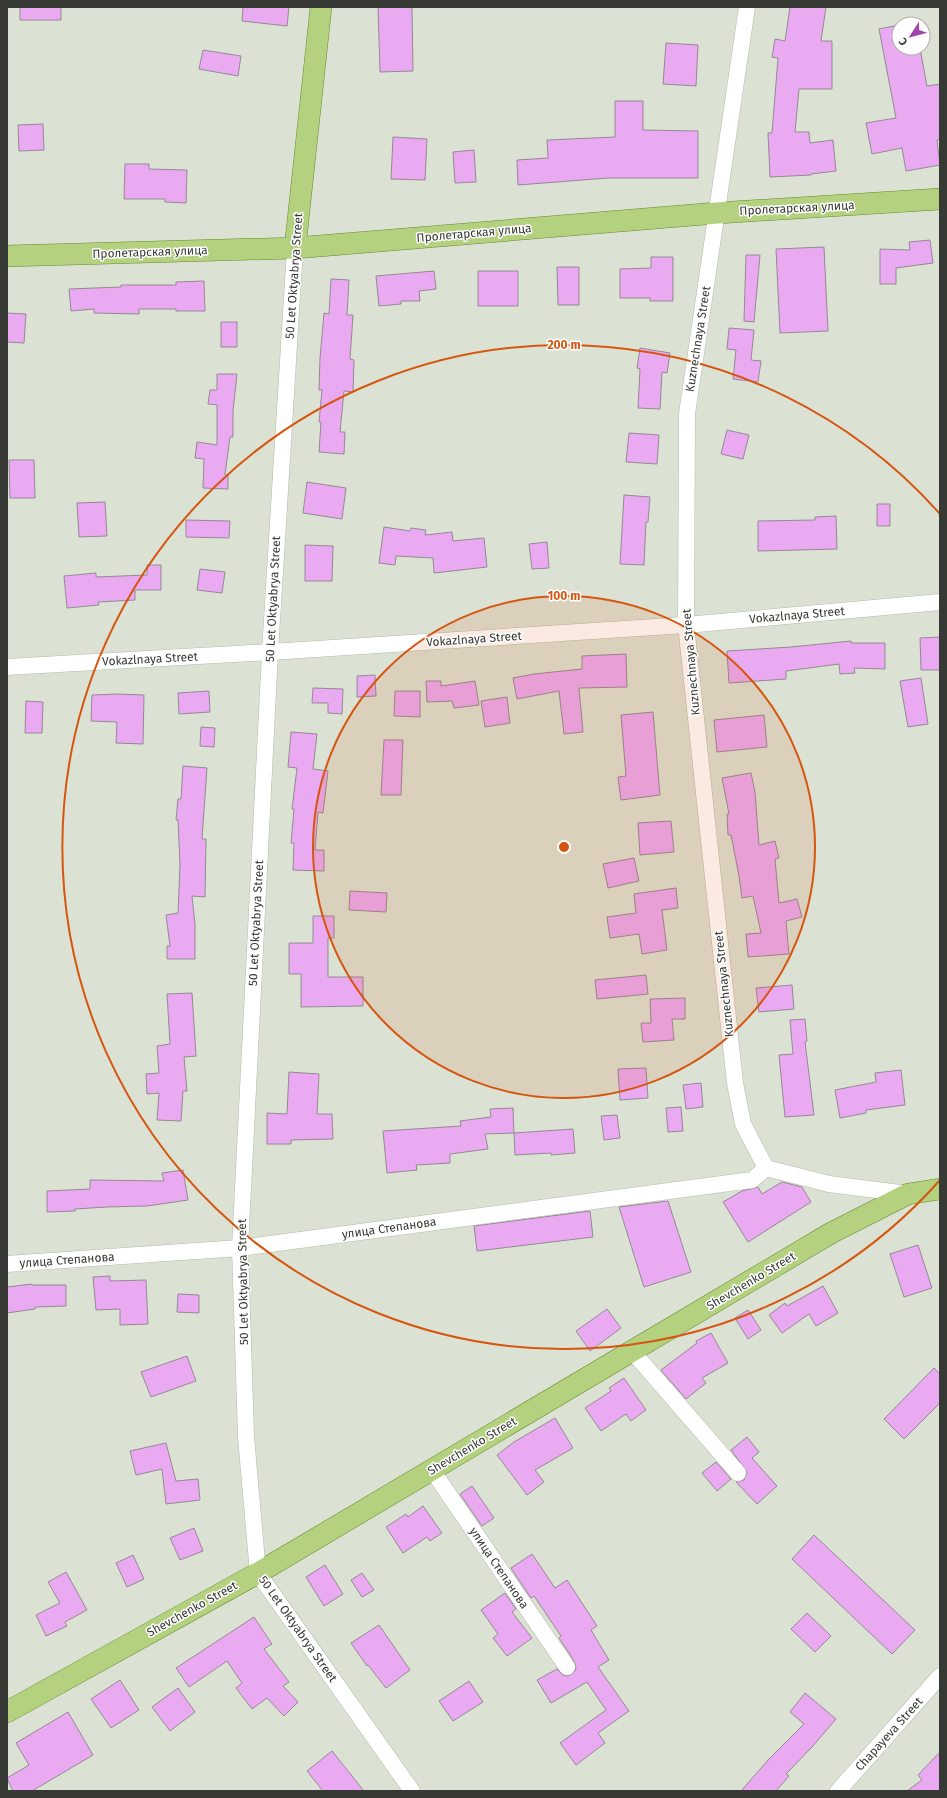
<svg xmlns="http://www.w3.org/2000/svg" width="947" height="1798" font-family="'Fira Sans',sans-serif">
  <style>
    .building { fill: #eaaaf1; stroke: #948995 }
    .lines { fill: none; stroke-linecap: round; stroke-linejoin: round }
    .minor-casing { stroke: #b3bbab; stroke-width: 17 }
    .major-casing { stroke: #67892c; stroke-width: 22 }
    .minor { stroke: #fff; stroke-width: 16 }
    .major { stroke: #b3d17e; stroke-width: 21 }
    .ring { fill: none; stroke: #d65610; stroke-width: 2 }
    .labels { text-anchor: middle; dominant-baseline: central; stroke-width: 3; stroke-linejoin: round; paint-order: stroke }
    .street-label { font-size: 12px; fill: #373a34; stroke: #fff }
    .centre { fill: #d65610; stroke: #fff; stroke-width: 2 }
    .ring-label { font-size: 12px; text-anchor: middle; font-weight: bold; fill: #d65610; stroke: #fff; stroke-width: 3; stroke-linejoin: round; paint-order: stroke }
  </style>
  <rect width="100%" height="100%" fill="#dbe2d3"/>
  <path class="building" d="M 20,7 L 61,7 L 61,20 L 20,20 Z
    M 243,7 L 289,7 L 287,26 L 242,21 Z
    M 378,7 L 412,7 L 413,71 L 380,72 Z
    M 790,7 L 826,7 L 821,41 L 832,41 L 832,89 L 799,89 L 795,132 L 809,132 L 810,143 L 833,140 L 836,171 L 811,174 L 811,175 L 770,177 L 768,133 L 772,133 L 778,58 L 772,57 L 775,39 L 785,41 Z
    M 899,25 L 899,48 L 920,48 L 927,86 L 940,84 L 940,139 L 937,140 L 940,165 L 906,171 L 902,148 L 872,154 L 866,123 L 896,118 L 879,29 Z
    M 666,43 L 698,45 L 696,86 L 663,84 Z
    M 203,50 L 241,56 L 238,76 L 199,69 Z
    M 615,101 L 643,101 L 643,130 L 698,131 L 698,178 L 608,178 L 518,185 L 517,160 L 548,158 L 547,140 L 615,137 Z
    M 43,124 L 44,150 L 19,151 L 18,125 Z
    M 393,137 L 427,139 L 425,180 L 391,179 Z
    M 474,150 L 476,182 L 455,183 L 453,152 Z
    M 125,164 L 149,164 L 149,169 L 187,170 L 186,203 L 165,202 L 165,199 L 124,199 Z
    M 930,240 L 933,263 L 896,268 L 896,284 L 880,284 L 880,249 L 910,250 L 909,242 Z
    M 824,247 L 828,331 L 780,333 L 776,249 Z
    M 746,255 L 760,255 L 754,322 L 744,321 Z
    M 651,257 L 673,257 L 673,301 L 650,301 L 650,298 L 620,298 L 620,269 L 651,268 Z
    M 557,267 L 579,267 L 579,305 L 558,305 Z
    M 434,271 L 436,289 L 419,291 L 420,301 L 401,301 L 401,304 L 379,306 L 376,276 Z
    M 478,271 L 518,271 L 518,306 L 478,306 Z
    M 331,279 L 349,280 L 347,315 L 353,315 L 350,359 L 354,360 L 353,392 L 344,391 L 340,432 L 345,432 L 344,454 L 319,452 L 321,422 L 319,422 L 322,390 L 319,390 L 320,358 L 324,313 L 329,314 Z
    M 204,281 L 205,311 L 176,311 L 176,309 L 139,309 L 139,314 L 94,313 L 94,309 L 71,311 L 69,289 L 121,287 L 121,285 L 176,285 L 176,282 Z
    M 7,313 L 26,314 L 24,343 L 7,342 Z
    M 221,322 L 237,322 L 237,347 L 221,347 Z
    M 729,328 L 754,330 L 751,360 L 761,361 L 758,382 L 733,379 L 736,350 L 727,349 Z
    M 640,348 L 670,353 L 667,373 L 662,372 L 660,409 L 638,408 L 640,369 L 637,368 Z
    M 217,374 L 237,374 L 233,411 L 233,437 L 230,437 L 225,475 L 228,475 L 228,489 L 203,488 L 204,459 L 195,458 L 197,442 L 217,445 L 217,405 L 208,404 L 210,390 L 217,390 Z
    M 727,430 L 749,435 L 743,459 L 721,454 Z
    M 629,433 L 659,435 L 657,464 L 626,462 Z
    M 9,460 L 34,460 L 35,498 L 10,498 Z
    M 307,482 L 346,488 L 342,519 L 303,513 Z
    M 624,495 L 650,497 L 648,522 L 646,522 L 644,565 L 620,564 Z
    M 105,502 L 107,536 L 79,537 L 77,503 Z
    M 877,504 L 890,504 L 890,526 L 877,526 Z
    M 836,516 L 837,549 L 758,551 L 758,521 L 815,520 L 815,517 Z
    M 186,520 L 230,521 L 229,538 L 186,537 Z
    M 384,527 L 410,531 L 411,528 L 426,530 L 425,535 L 452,532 L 453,541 L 484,538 L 487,567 L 434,573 L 433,558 L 396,556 L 395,565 L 379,563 Z
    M 547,542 L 549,568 L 532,569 L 529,544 Z
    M 305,545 L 333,546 L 332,581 L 305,581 Z
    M 147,565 L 161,565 L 161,590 L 135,590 L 135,600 L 98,602 L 99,605 L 67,608 L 64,576 L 96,573 L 96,577 L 147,575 Z
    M 200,569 L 225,572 L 222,593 L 197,590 Z
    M 940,637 L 940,670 L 921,670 L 920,638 Z
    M 851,641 L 851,643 L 885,643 L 885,669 L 854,668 L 855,673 L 840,674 L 839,664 L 786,671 L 786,679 L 729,683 L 727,651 L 791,647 Z
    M 626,654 L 627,687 L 579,688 L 583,732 L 564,734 L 559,691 L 517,699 L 513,678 L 534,674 L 582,669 L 582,656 Z
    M 375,675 L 376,696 L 357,697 L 357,676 Z
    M 921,678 L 928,724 L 908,727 L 900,681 Z
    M 426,681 L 441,681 L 441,686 L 475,681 L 479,705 L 454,708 L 452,701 L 427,702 Z
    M 313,688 L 343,689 L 342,714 L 328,713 L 328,703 L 312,703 Z
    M 209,691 L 210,712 L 179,714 L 178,693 Z
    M 395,691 L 420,691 L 420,717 L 394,716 Z
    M 117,694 L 144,695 L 143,744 L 116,743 L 117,722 L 91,721 L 92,695 Z
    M 507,697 L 510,723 L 485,727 L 481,701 Z
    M 26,701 L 43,702 L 42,733 L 25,733 Z
    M 653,712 L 660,795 L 621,800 L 618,777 L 626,776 L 621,715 Z
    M 764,715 L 767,747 L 717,752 L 714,720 Z
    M 201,727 L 215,728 L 214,747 L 200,746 Z
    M 291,732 L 317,734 L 313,769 L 328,771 L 323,813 L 318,812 L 315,850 L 324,850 L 324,871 L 293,870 L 294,843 L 291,843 L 294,809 L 292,809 L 297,768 L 288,767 Z
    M 384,740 L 403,740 L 401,795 L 381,795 Z
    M 183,766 L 207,768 L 202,839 L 206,839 L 205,897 L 192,896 L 195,924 L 195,959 L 167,959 L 167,946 L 170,946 L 166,915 L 178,913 L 180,865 L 178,820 L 176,820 L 178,799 L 181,799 Z
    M 751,773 L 755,792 L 759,845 L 775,841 L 779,858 L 775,859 L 779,903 L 797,899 L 802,917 L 786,921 L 789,954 L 748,957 L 746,934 L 761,933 L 753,896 L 742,898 L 739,876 L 731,835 L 728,835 L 727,814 L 729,814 L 722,778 Z
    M 671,821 L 674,852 L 640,855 L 638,823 Z
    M 634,858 L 639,881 L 608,888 L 603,864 Z
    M 676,888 L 678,908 L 662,910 L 667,950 L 642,954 L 639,934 L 610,938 L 607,917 L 636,913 L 634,894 Z
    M 350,891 L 387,893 L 386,912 L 349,910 Z
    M 313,916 L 334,916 L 334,938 L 328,938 L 328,977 L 363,977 L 363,1006 L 301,1007 L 301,974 L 289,974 L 289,943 L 313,943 Z
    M 646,975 L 648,994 L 597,999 L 595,980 Z
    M 792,985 L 794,1009 L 759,1012 L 756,988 Z
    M 192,993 L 196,1056 L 184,1057 L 187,1091 L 183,1091 L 181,1121 L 157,1120 L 159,1093 L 147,1094 L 146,1074 L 159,1073 L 157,1046 L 170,1044 L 167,994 Z
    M 685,998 L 685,1019 L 672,1019 L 674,1040 L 643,1042 L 641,1023 L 651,1023 L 650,999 Z
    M 805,1019 L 807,1041 L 805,1042 L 814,1115 L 785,1117 L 779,1055 L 793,1054 L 790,1020 Z
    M 646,1068 L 648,1098 L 620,1100 L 618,1069 Z
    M 901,1070 L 905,1105 L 866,1110 L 866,1113 L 840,1118 L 835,1090 L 876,1082 L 875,1073 Z
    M 289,1072 L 319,1074 L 317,1114 L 332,1114 L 333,1139 L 291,1140 L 291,1144 L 267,1144 L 267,1113 L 287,1114 Z
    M 701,1083 L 703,1107 L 686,1109 L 683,1085 Z
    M 681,1107 L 683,1131 L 668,1132 L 666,1108 Z
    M 513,1108 L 514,1133 L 573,1129 L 575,1153 L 551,1155 L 551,1153 L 515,1155 L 514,1133 L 485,1134 L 488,1149 L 450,1154 L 450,1163 L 416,1165 L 417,1170 L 387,1173 L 383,1131 L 461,1126 L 460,1121 L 491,1117 L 490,1109 Z
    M 617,1115 L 620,1138 L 604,1140 L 601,1116 Z
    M 183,1170 L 188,1200 L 147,1206 L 107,1207 L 75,1209 L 75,1211 L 47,1212 L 47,1191 L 90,1189 L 90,1180 L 164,1181 L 162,1173 Z
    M 782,1182 L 802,1187 L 811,1202 L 748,1242 L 723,1202 L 742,1191 L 758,1187 L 762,1194 Z
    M 668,1201 L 691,1272 L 644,1287 L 619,1207 Z
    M 590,1211 L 593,1237 L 477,1251 L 474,1226 Z
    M 918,1245 L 932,1288 L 904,1297 L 890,1254 Z
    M 110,1276 L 110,1281 L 146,1280 L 148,1324 L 120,1325 L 120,1309 L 96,1310 L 93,1277 Z
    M 31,1284 L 32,1285 L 66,1285 L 66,1306 L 35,1307 L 35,1309 L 7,1313 L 7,1287 Z
    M 823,1286 L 838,1313 L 816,1326 L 809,1314 L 782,1333 L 769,1315 L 785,1303 L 787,1306 Z
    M 178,1294 L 199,1295 L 199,1313 L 177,1312 Z
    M 607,1309 L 621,1328 L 590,1351 L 576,1331 Z
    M 748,1310 L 761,1330 L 748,1339 L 735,1318 Z
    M 711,1333 L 728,1363 L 702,1378 L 706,1383 L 686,1399 L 661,1370 L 697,1343 L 696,1341 Z
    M 187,1356 L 196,1381 L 151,1397 L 141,1372 Z
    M 934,1368 L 940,1374 L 940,1403 L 904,1439 L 884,1419 Z
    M 624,1378 L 646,1410 L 631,1421 L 626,1414 L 601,1431 L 585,1408 L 611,1391 L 609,1388 Z
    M 555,1418 L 573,1448 L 535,1470 L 544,1482 L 527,1495 L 497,1455 L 514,1442 Z
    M 747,1437 L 759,1452 L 752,1458 L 777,1486 L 757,1504 L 736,1482 L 744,1480 L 747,1472 L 731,1450 Z
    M 166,1443 L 176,1481 L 198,1479 L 200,1500 L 166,1504 L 162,1469 L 136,1475 L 130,1451 Z
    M 716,1462 L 731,1479 L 717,1491 L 702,1473 Z
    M 472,1486 L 494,1518 L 482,1526 L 460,1494 Z
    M 423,1506 L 442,1533 L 430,1541 L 427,1537 L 403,1553 L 386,1527 L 406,1514 L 408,1517 Z
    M 194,1528 L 203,1551 L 180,1560 L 170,1538 Z
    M 814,1535 L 915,1630 L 892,1654 L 792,1559 Z
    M 532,1554 L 555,1588 L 567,1580 L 597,1626 L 591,1630 L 609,1660 L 598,1667 L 629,1711 L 598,1733 L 605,1743 L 576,1765 L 560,1743 L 606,1710 L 587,1682 L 551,1703 L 537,1680 L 557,1669 L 563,1675 L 568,1676 L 575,1671 L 576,1667 L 573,1659 L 559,1638 L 561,1636 L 534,1596 L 531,1598 L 511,1568 Z
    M 133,1555 L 144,1579 L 127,1587 L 116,1563 Z
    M 325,1565 L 343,1594 L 324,1606 L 306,1577 Z
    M 66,1572 L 87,1610 L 65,1622 L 67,1626 L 46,1636 L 36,1615 L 60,1603 L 48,1582 Z
    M 362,1573 L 374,1590 L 362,1597 L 351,1580 Z
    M 505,1593 L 516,1609 L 512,1612 L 532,1638 L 507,1656 L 493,1638 L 498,1634 L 481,1610 Z
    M 807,1613 L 831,1636 L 815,1652 L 791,1629 Z
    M 254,1617 L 272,1644 L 264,1649 L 289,1682 L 283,1686 L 298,1702 L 284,1716 L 267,1698 L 252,1709 L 236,1688 L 242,1683 L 227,1661 L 189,1687 L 176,1668 Z
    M 379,1625 L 410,1670 L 386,1688 L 368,1665 L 367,1666 L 351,1643 Z
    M 120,1680 L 139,1710 L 111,1728 L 91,1699 Z
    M 469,1681 L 483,1702 L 453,1721 L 439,1701 Z
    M 178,1688 L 195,1712 L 170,1731 L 152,1707 Z
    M 805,1693 L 836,1719 L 812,1747 L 786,1774 L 789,1776 L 776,1791 L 741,1791 L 769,1759 L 804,1724 L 790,1712 Z
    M 68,1712 L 93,1755 L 32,1791 L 13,1791 L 7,1778 L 29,1765 L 16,1743 Z
    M 332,1751 L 364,1791 L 323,1791 L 307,1771 Z
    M 940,1752 L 940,1791 L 907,1791 L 922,1780 L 918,1775 Z"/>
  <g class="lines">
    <defs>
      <path id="minor" d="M 747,7 L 687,414 L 686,625 L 735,1083 L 743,1124 L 766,1168 L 829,1184 L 908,1194
        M 295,248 L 270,652 L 240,1248 L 246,1437 L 258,1573 L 412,1791
        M 7,667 L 270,652 L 686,625 L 940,602
        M 7,1264 L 240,1248 L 752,1180 L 766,1168
        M 632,1351 L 738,1473
        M 432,1470 L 567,1667
        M 838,1791 L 940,1676"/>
      <path id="major" d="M 295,248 L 321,7
        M 7,256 L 295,248 L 717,213 L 940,199
        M 7,1712 L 258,1573 L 831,1233 L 908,1194 L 940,1189"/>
    </defs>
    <use href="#minor" class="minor-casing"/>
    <use href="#major" class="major-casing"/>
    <use href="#minor" class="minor"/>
    <use href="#major" class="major"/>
  </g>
  <circle cx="564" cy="847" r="251" fill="#d65610" fill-opacity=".12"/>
  <g class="ring">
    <circle cx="564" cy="847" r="251"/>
    <path d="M940 1180A502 502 0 1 1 940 514"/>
  </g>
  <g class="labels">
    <g class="street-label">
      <text transform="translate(797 208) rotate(-3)">Пролетарская улица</text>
      <text transform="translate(474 233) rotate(-5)">Пролетарская улица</text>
      <text transform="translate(150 252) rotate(-2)">Пролетарская улица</text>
      <text transform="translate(294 276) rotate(-86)">50 Let Oktyabrya Street</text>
      <text transform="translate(698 339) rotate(-81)">Kuznechnaya Street</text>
      <text transform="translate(273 599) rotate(-87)">50 Let Oktyabrya Street</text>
      <text transform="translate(797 615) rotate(-5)">Vokazlnaya Street</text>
      <text transform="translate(474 639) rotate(-4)">Vokazlnaya Street</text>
      <text transform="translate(150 659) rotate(-3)">Vokazlnaya Street</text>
      <text transform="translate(691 662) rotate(-95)">Kuznechnaya Street</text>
      <text transform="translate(256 923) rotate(-87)">50 Let Oktyabrya Street</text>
      <text transform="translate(724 984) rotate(-96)">Kuznechnaya Street</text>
      <text transform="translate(389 1228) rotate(-8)">улица Степанова</text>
      <text transform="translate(67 1260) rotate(-4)">улица Степанова</text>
      <text transform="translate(751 1281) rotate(-31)">Shevchenko Street</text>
      <text transform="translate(243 1282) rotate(-91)">50 Let Oktyabrya Street</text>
      <text transform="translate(472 1446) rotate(-31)">Shevchenko Street</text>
      <text transform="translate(499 1568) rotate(56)">улица Степанова</text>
      <text transform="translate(192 1609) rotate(-29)">Shevchenko Street</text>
      <text transform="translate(298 1629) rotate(55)">50 Let Oktyabrya Street</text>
      <text transform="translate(889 1734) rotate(-48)">Chapayeva Street</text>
    </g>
  </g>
  <circle cx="564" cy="847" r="6" class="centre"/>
  <g class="ring-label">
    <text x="564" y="349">200 m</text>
    <text x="564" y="600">100 m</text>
  </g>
  <rect width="947" height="1798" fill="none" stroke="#373a34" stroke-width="16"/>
  <g transform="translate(911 36) rotate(234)"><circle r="19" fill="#ffffff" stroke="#afb0ae"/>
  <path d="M0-3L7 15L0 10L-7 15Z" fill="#a344ae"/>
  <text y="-6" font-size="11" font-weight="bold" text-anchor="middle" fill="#373a34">С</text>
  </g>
</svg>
